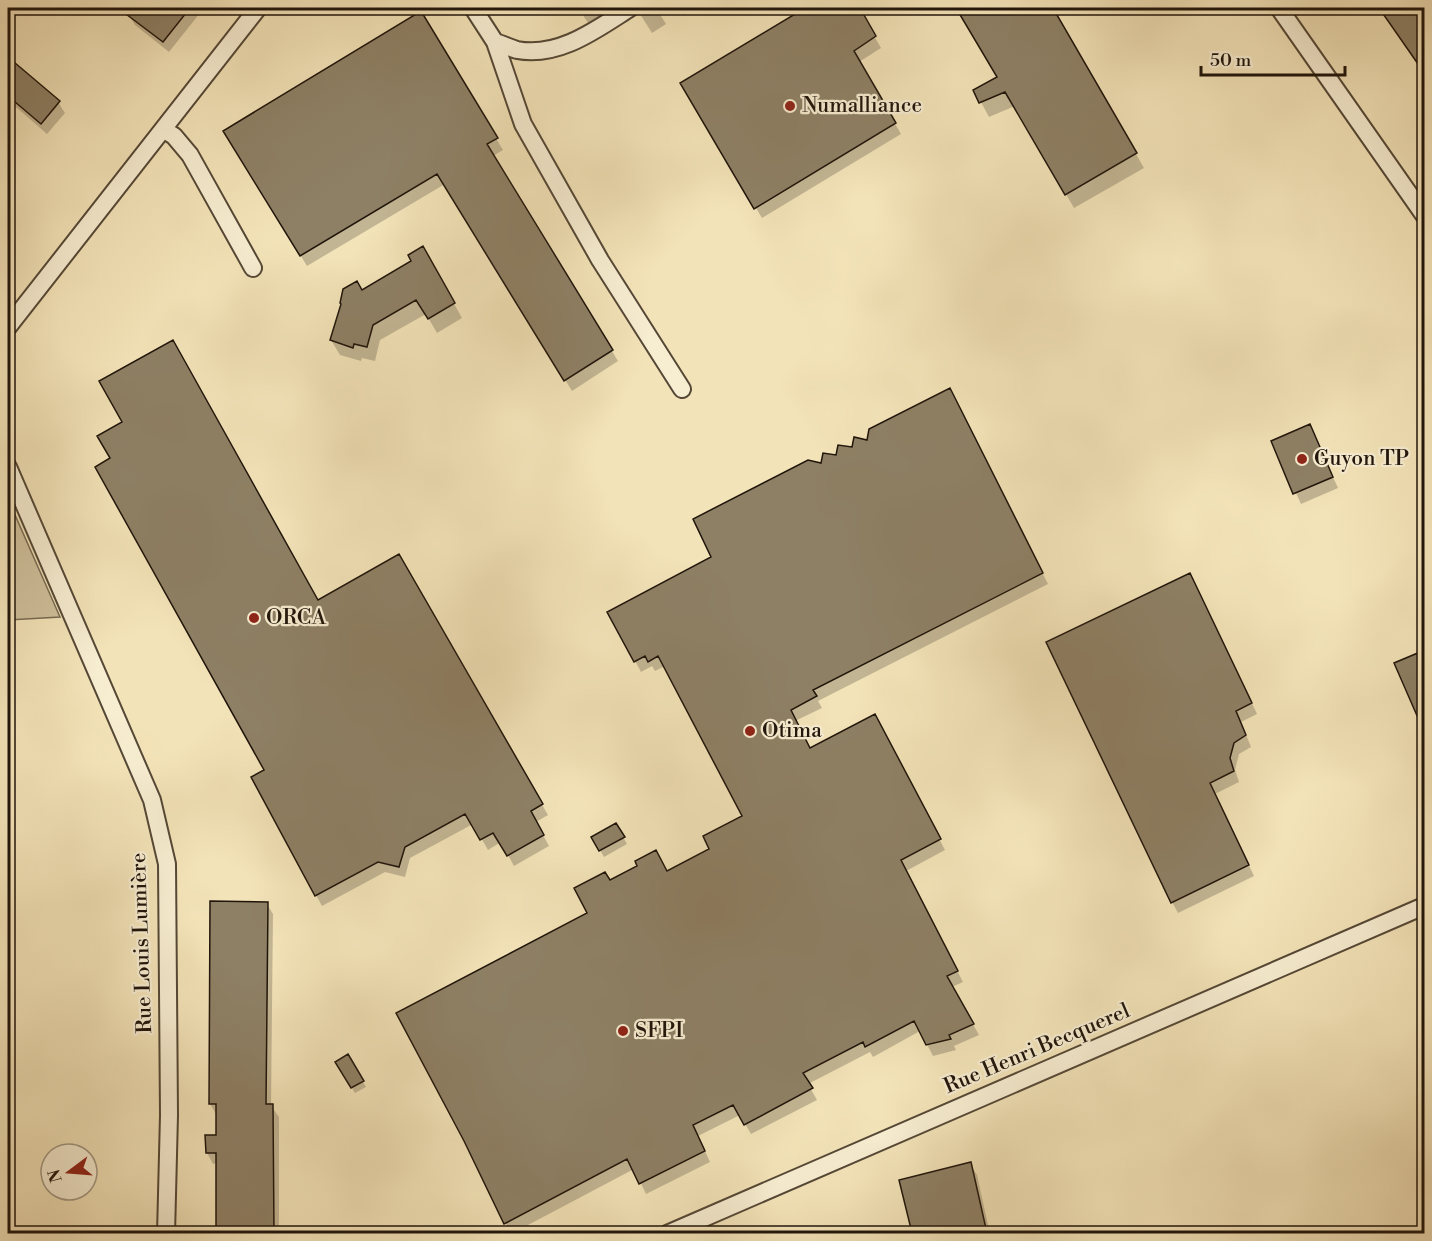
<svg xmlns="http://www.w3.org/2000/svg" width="1432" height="1241" font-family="'Libre Bodoni',serif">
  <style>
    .green { fill: #cfc09b; stroke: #786a53; stroke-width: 1.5 }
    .shadow { fill: #0003 }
    .building { fill: #8e8065; stroke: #20150b; stroke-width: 1.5 }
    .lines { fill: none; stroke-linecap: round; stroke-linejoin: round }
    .minor-casing { stroke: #554836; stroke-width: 20 }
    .minor { stroke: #f7edd1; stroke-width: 16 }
    .poi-dot { fill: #8f2418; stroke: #f7edd1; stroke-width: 2 }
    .labels { text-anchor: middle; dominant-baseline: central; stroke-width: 4.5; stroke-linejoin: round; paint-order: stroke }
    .poi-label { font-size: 21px; fill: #20150b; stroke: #f7edd1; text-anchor: start }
    .street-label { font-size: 21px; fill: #20150b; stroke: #f7edd1 }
  </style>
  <rect width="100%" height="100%" fill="#f3e3b8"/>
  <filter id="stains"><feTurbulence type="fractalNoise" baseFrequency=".00333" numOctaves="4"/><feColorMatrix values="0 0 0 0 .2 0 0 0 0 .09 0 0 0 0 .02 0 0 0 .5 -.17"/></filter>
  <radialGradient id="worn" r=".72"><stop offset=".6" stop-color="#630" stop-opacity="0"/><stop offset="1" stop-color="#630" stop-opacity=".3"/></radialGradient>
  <path class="green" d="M 8,499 L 60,617 L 8,620 Z"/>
  <path class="shadow" d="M 135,8 L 204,8 L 169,52 L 135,25 L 129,15 Z
    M 578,8 L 608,8 L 614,18 L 593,30 Z
    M 642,8 L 656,8 L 666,24 L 652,33 L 640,14 Z
    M 679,8 L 701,8 L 684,16 Z
    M 807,8 L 858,8 L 881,48 L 859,62 L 901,134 L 762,218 L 682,84 Z
    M 958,8 L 1052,8 L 1144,168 L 1074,208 L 1015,106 L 989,117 L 975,91 L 999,78 Z
    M 1380,8 L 1424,8 L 1424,73 Z
    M 421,13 L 503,150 L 493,156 L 618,361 L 572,391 L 445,184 L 307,266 L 225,132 Z
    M 9,60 L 58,102 L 65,113 L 47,134 L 8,100 Z
    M 423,248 L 462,318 L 437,333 L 426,314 L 380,340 L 375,361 L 362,358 L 361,361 L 340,355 L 331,340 L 362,292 L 413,261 Z
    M 955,401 L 1048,584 L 818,701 L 822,708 L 795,721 L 810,750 L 880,726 L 945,850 L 906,871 L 963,982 L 952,987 L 979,1035 L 954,1046 L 956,1050 L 933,1056 L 920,1031 L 873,1057 L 870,1052 L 808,1084 L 817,1100 L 751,1134 L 740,1115 L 698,1136 L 710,1162 L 646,1194 L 634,1169 L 511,1234 L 465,1141 L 589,914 L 609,882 L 667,873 L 711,850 L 745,816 L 665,666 L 655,671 L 652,666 L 641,672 L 609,612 L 713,558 L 822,465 Z
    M 1310,426 L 1338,488 L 1301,504 L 1273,442 Z
    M 399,556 L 548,815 L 536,822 L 549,846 L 514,866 L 501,842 L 488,850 L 473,824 L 410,858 L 405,877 L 385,872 L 322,906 L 316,895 L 266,770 L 318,602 Z
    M 1196,585 L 1257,714 L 1241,722 L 1251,747 L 1239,754 L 1235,770 L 1239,782 L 1215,794 L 1254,876 L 1178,913 L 1172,902 Z
    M 616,825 L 627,844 L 604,857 L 593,838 Z
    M 267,904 L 273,914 L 271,1106 L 279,1117 L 279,1234 L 218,1234 L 217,1163 L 213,1164 L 207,1153 L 218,1136 L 216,1114 L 210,1104 Z
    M 348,1056 L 366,1087 L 355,1093 L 337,1063 Z
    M 970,1164 L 977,1175 L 990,1234 L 914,1234 L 901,1181 Z"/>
  <path class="building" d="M 118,8 L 190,8 L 163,42 Z
    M 805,8 L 860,8 L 876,36 L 854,51 L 896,123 L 754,209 L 680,83 Z
    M 956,8 L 1053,8 L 1137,153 L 1065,195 L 1005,92 L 979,103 L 973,90 L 997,77 Z
    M 1379,8 L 1425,8 L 1425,74 Z
    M 421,11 L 498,138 L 487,144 L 613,350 L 564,381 L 437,174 L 300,256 L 223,131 Z
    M 8,57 L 60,101 L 41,124 L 8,96 Z
    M 423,246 L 455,303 L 428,319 L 416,300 L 373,325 L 367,347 L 354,344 L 353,348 L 330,340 L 341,304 L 340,303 L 343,289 L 357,281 L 362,290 L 411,261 L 408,255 Z
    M 173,340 L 318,600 L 399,554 L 543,804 L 531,811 L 544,835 L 507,856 L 493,833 L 480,840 L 465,814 L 405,847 L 399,867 L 378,862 L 315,896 L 251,777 L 264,770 L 95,467 L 110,458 L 97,436 L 122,422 L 99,381 Z
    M 950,388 L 1043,573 L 813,690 L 817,696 L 791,710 L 810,748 L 875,714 L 941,839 L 901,860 L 958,971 L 947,976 L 974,1024 L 949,1035 L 951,1039 L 926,1045 L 914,1021 L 865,1047 L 863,1042 L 803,1073 L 813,1088 L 744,1125 L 733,1105 L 693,1125 L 705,1151 L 639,1184 L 627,1159 L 504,1224 L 464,1141 L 396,1013 L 587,913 L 574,888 L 605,872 L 610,880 L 637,866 L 635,861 L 656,850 L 667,871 L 709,849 L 703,836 L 742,816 L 658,656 L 648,662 L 645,656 L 634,662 L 607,612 L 711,557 L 693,519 L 808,460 L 821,463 L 823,453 L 836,455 L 838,445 L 852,447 L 854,437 L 867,440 L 869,429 Z
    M 1310,424 L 1333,477 L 1293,494 L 1271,441 Z
    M 1190,573 L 1252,703 L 1236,711 L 1246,735 L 1234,743 L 1230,758 L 1234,771 L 1210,783 L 1249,865 L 1171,903 L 1046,642 Z
    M 1425,650 L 1425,734 L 1394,663 Z
    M 616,823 L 625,837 L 599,851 L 591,837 Z
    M 210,901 L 268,902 L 266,1104 L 273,1104 L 274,1233 L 216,1233 L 216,1153 L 206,1153 L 205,1135 L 216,1135 L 216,1104 L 209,1104 Z
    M 348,1054 L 364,1081 L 351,1088 L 335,1062 Z
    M 971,1162 L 987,1233 L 912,1233 L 899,1180 Z"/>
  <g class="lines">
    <defs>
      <path id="minor" d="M 473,8 L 495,42 L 523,124 L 600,260 L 682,389
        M 1279,8 L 1424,215
        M 495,42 C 502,44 510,48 517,50 C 559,58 597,29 630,8
        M 163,129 L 174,136 L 190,155 L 253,268
        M 8,327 L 258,8
        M 8,467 L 152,800 L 167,864 L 169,1115 L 166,1234
        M 667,1234 L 1424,906"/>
    </defs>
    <use href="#minor" class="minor-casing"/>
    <use href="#minor" class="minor"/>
  </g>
  <g class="poi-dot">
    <circle cx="790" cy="106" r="6"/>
    <circle cx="1302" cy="459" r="6"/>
    <circle cx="254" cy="618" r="6"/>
    <circle cx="750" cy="731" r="6"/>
    <circle cx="623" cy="1031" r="6"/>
  </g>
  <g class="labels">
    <g class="poi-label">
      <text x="802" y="106">Numalliance</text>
      <text x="1314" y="459">Guyon TP</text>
      <text x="266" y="618">ORCA</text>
      <text x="762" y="731">Otima</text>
      <text x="635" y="1031">SFPI</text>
    </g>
    <g class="street-label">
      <text transform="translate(142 943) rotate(-92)">Rue Louis Lumière</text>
      <text transform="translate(1037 1049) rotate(-23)">Rue Henri Becquerel</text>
    </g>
  </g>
  <rect width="1432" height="1241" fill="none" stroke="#f3e3b8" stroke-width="30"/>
  <rect x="9" y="9" width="1414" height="1223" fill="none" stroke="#20150b" stroke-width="3"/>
  <rect x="15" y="15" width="1402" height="1211" fill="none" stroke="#20150b" stroke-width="1.5"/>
  <g transform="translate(69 1172) rotate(254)"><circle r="28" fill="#f7edd1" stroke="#a19782" stroke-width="1.5"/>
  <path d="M0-4.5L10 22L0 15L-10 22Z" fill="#8f2418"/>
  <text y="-9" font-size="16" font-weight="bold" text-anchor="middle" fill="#20150b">N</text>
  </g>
  <path d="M1201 66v9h144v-9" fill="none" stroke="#20150b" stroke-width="3"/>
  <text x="1210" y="66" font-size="18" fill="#20150b" stroke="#f7edd1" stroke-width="4.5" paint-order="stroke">50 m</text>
  <rect width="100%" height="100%" filter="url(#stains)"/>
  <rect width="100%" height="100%" fill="url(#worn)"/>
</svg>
